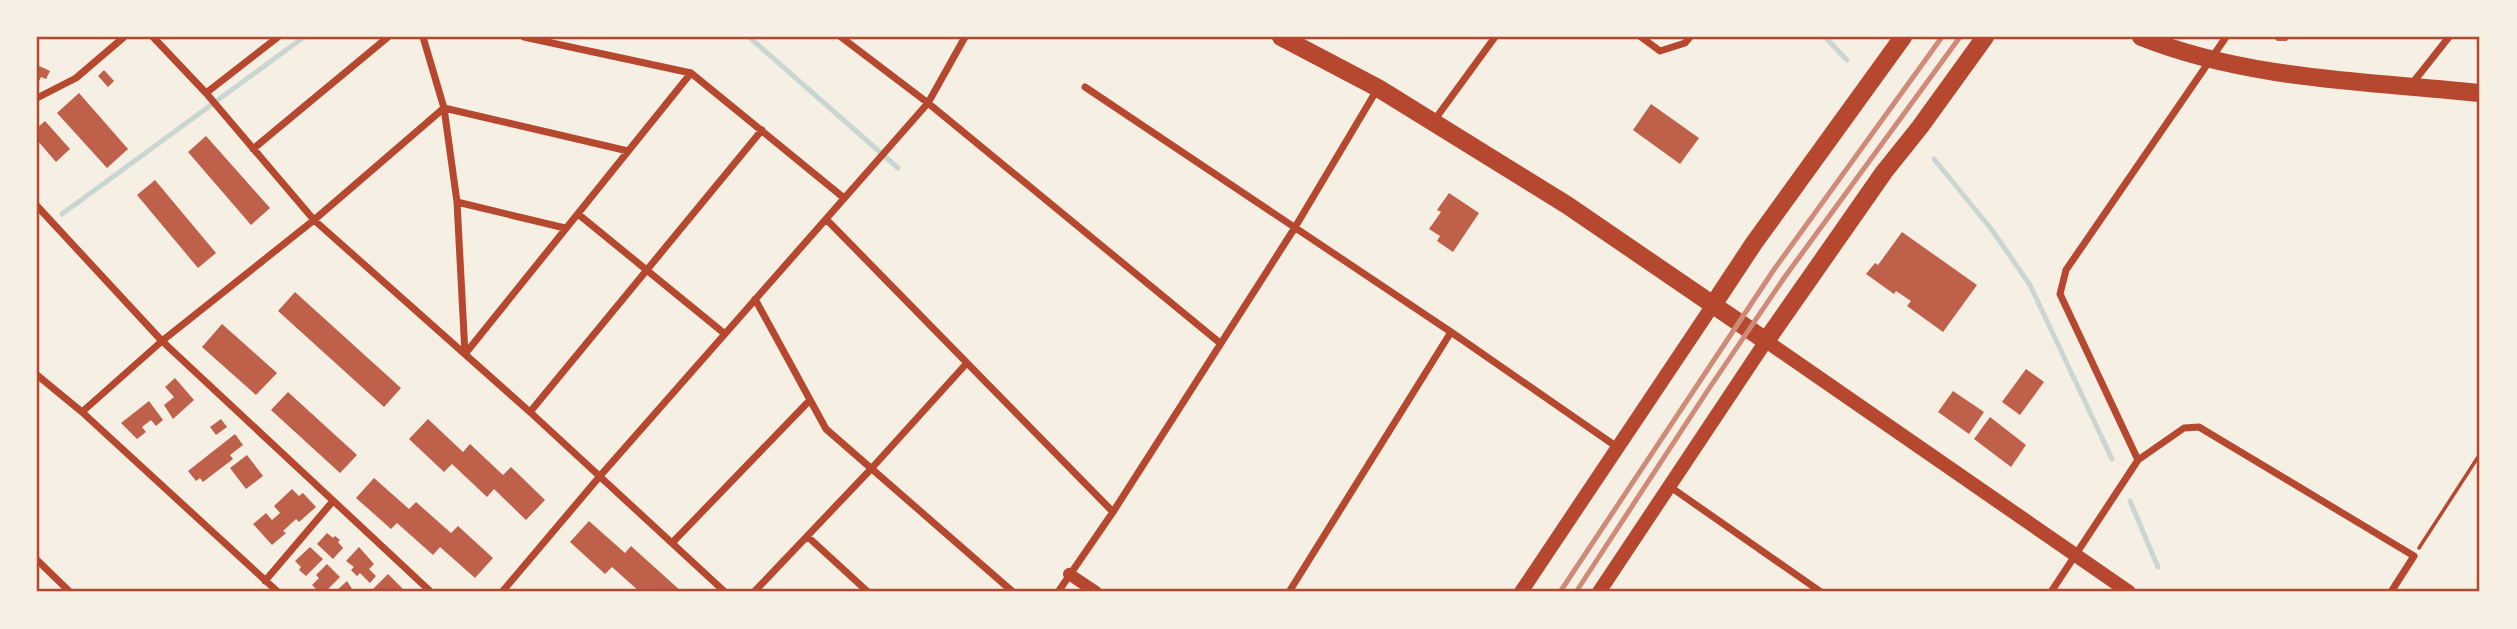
<svg xmlns="http://www.w3.org/2000/svg" width="2517" height="629" font-family="'Sofia Sans Condensed',sans-serif">
  <style>
    .lines { fill: none; stroke-linecap: round; stroke-linejoin: round }
    .stream { stroke: #c9d6d2; stroke-width: 5 }
    .building { fill: #bf614a }
    .path { stroke: #b5482f; stroke-width: 3.5 }
    .minor { stroke: #b5482f; stroke-width: 7 }
    .tertiary { stroke: #b5482f; stroke-width: 12 }
    .secondary { stroke: #b5482f; stroke-width: 14 }
    .primary { stroke: #b5482f; stroke-width: 18 }
    .rail { stroke: #cf8b77; stroke-width: 5 }
    .neatline { fill: none; stroke: #b5482f; stroke-width: 2.5 }
  </style>
  <rect width="100%" height="100%" fill="#f6efe4"/>
  <g class="lines">
    <path class="stream" d="M 749,37 L 898,168
      M 1825,37 L 1847,60
      M 1934,159 L 1992,230 L 2030,285 L 2112,459
      M 62,214 L 304,37
      M 2130,501 L 2158,567"/>
  </g>
  <path class="building" d="M 2273,37 L 2289,37 L 2287,41 L 2277,41 Z
    M 37,65 L 50,71 L 46,79 L 41,77 L 37,85 Z
    M 104,70 L 114,81 L 108,87 L 98,76 Z
    M 79,93 L 128,149 L 107,168 L 57,113 Z
    M 1651,104 L 1699,138 L 1680,164 L 1633,130 Z
    M 45,121 L 70,149 L 56,162 L 37,140 L 37,128 Z
    M 206,136 L 270,208 L 251,225 L 188,152 Z
    M 155,180 L 216,253 L 198,268 L 137,195 Z
    M 1449,193 L 1479,213 L 1453,252 L 1437,241 L 1440,236 L 1429,229 L 1441,212 L 1437,210 Z
    M 1902,232 L 1977,285 L 1943,332 L 1907,306 L 1911,301 L 1896,291 L 1894,294 L 1866,274 L 1875,263 L 1878,265 Z
    M 295,292 L 401,388 L 384,407 L 278,311 Z
    M 222,324 L 277,373 L 256,395 L 202,347 Z
    M 2026,369 L 2044,382 L 2020,415 L 2002,402 Z
    M 175,378 L 194,400 L 173,419 L 164,405 L 174,397 L 165,387 Z
    M 1953,391 L 1984,412 L 1969,434 L 1938,412 Z
    M 288,392 L 357,455 L 340,473 L 271,410 Z
    M 149,401 L 163,420 L 156,426 L 151,420 L 142,427 L 146,432 L 137,439 L 121,423 Z
    M 1990,417 L 2026,445 L 2011,467 L 1974,439 Z
    M 221,419 L 227,427 L 216,435 L 210,427 Z
    M 428,419 L 463,452 L 470,444 L 503,475 L 511,467 L 545,500 L 526,520 L 494,489 L 487,497 L 452,464 L 444,472 L 409,439 Z
    M 235,434 L 243,445 L 230,455 L 233,459 L 203,482 L 200,478 L 196,481 L 188,471 Z
    M 247,455 L 263,476 L 246,489 L 230,468 Z
    M 374,478 L 409,509 L 416,502 L 451,533 L 458,526 L 493,558 L 475,578 L 440,547 L 433,555 L 397,523 L 391,529 L 356,498 Z
    M 292,489 L 299,496 L 303,493 L 316,507 L 299,522 L 296,519 L 283,531 L 286,533 L 272,545 L 253,524 L 266,513 L 272,520 L 280,513 L 274,506 Z
    M 589,521 L 625,553 L 631,546 L 682,592 L 640,592 L 612,567 L 605,574 L 570,542 Z
    M 327,533 L 333,538 L 335,536 L 340,540 L 338,542 L 343,548 L 333,559 L 317,544 Z
    M 310,547 L 323,559 L 306,576 L 299,570 L 301,567 L 295,561 Z
    M 359,547 L 374,564 L 369,569 L 376,576 L 370,583 L 360,573 L 357,576 L 351,570 L 354,567 L 346,561 Z
    M 327,564 L 340,577 L 325,592 L 319,592 L 312,585 L 319,578 L 316,575 Z
    M 388,574 L 406,592 L 370,592 Z
    M 347,581 L 354,592 L 335,592 Z"/>
  <g class="lines">
    <path class="path" d="M 2419,548 L 2480,454"/>
    <path class="minor" d="M 153,37 L 206,93 L 314,220 L 530,412 L 725,592
      M 423,37 L 444,108 L 457,202 L 465,354
      M 524,37 L 691,73 L 844,198
      M 841,37 L 928,103 L 1220,343
      M 1641,37 L 1660,51 L 1685,43 L 1690,37
      M 2411,85 L 2449,37
      M 1085,87 L 1451,332 L 1617,447
      M 206,93 L 278,37
      M 37,98 L 76,78 L 124,37
      M 444,108 L 628,151
      M 1433,122 L 1495,37
      M 253,149 L 388,37
      M 457,202 L 565,228
      M 37,206 L 162,341 L 431,592
      M 578,214 L 725,334
      M 826,219 L 1113,512
      M 755,299 L 826,429 L 1013,592
      M 465,354 L 691,73
      M 37,375 L 82,412 L 278,592
      M 82,412 L 162,341 L 314,220 L 444,108
      M 530,412 L 762,130
      M 2138,460 L 2060,294 L 2066,270 L 2226,37
      M 1669,486 L 1821,592
      M 807,536 L 868,592
      M 672,543 L 809,401
      M 37,560 L 70,592
      M 265,581 L 333,501
      M 502,592 L 600,476 L 928,103 L 965,37
      M 754,592 L 871,469 L 966,364
      M 1058,592 L 1113,512 L 1294,229 L 1378,88
      M 1289,592 L 1451,332
      M 2051,592 L 2138,460 L 2184,428 L 2199,427 L 2414,556 L 2391,592"/>
    <path class="tertiary" d="M 1069,574 L 1096,592"/>
    <path class="secondary" d="M 1521,592 L 1713,305
      M 1599,592 L 1766,341 L 2129,592"/>
    <path class="primary" d="M 1281,37 L 1378,88 L 1567,205 L 1766,341 L 1884,172 L 1920,127 L 1985,37
      M 2141,37 C 2249,80 2366,81 2480,93
      M 1713,305 L 1754,243 L 1903,37"/>
    <path class="rail" d="M 1560,592 L 1773,271 L 1942,37
      M 1576,592 L 1708,390 L 1784,278 L 1960,37"/>
  </g>
  <rect width="2517" height="629" fill="none" stroke="#f6efe4" stroke-width="77"/>
  <rect x="38" y="38" width="2440" height="552" class="neatline"/>
</svg>
